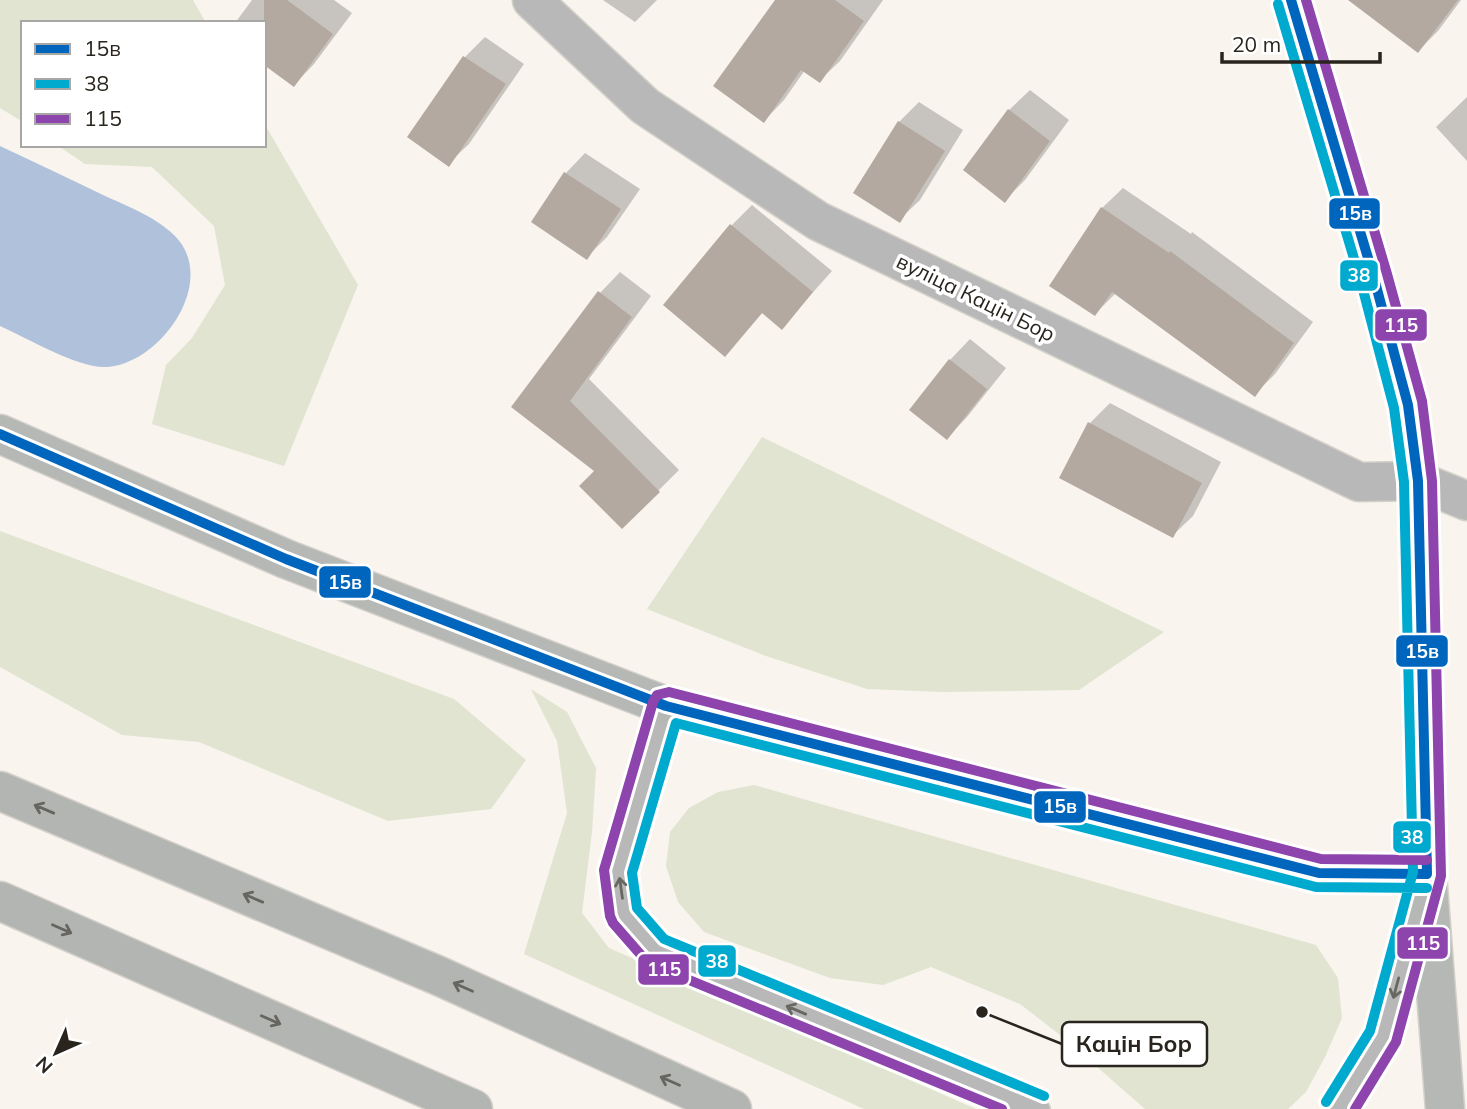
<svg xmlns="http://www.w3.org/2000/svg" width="1467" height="1109" font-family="Mulish,sans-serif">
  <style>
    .green { fill: #e0e4d0 }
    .water { fill: #b0c2db }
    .shadow { fill: #0003 }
    .building { fill: #b3a9a0 }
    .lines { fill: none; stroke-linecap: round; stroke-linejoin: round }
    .lane-casing { stroke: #d3cfc9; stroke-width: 24 }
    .street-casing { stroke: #d3cfc9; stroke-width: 41 }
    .secondary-casing { stroke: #d3cfc9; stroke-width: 41 }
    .highway-casing { stroke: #d3cfc9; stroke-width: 41 }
    .lane { stroke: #b7b8b7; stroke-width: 21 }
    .street { stroke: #b7b8b7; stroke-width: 38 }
    .secondary { stroke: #b5b8b5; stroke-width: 38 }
    .highway { stroke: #b3b5b2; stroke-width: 38 }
    .bus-1-casing { stroke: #fff; stroke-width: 16 }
    .bus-2-casing { stroke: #fff; stroke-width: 16 }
    .bus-3-casing { stroke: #fff; stroke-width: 16 }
    .bus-1 { stroke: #0065bd; stroke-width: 10 }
    .bus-2 { stroke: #00a9ce; stroke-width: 10 }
    .bus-3 { stroke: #8e44ad; stroke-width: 10 }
    .oneway { stroke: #676560 }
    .oneway2 { stroke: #696762 }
    .labels { text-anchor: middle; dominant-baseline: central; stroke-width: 7; stroke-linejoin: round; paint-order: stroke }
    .street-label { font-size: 21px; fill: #29241d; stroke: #fff }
    .leader { fill: none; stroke: #29241d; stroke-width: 2.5 }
    .callout-dot { fill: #29241d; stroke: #fff; stroke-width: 2.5 }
    .callout { fill: #fff; stroke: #29241d; stroke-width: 2.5 }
    .callout-label { font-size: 23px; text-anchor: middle; font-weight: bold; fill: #29241d }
    .line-badge { stroke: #fff; stroke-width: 2.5 }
    .badge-label { font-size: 19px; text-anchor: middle; font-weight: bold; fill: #fff }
  </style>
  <rect width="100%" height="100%" fill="#f9f4ee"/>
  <path class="green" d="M 0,0 L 193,0 L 206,23 L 23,23 L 23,122 L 0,108 Z
    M 264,123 L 358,285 L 284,466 L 152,424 L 166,365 L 192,338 L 225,285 L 214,226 L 152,167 L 85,164 L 57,145 L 264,145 Z
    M 762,437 L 1164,632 L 1079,690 L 943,692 L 867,689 L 766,656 L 647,609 Z
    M 0,531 L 454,699 L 526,760 L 491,809 L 388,821 L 199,742 L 122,735 L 0,667 Z
    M 531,689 L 567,712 L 596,768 L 592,832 L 582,913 L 609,948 L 976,1109 L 864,1109 L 524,954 L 567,813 L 557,741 Z
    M 754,785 L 1316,945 L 1338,978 L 1342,1018 L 1325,1057 L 1306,1092 L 1288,1109 L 1145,1109 L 1064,1038 L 1020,1004 L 931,967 L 883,985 L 830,978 L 704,932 L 678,902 L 666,866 L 670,832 L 689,808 L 718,792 Z"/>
  <path class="water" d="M 0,146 C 34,162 68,178 101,194 C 126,206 155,216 175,236 C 220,282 158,367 104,367 C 76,367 27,338 0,326 Z"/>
  <path class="shadow" d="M 252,0 L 334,0 L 352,13 L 314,64 L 294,85 L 264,23 L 235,23 Z
    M 603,0 L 657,0 L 635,22 Z
    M 777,0 L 883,0 L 840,61 L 819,81 L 805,70 L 784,100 L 764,121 Z
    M 1357,0 L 1461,0 L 1438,31 L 1418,51 Z
    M 485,37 L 524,64 L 469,144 L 448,164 L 409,137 L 465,57 Z
    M 1030,90 L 1069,120 L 1025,180 L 1005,200 L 965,170 L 1009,110 Z
    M 1467,97 L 1467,161 L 1436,127 Z
    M 919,102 L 963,130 L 920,200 L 899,220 L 899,122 Z
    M 585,153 L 640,189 L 607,237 L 587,257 L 565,174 Z
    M 1123,188 L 1191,234 L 1192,232 L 1313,322 L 1275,374 L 1255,394 L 1116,293 L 1095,314 L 1051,285 L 1102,208 Z
    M 752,205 L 832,271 L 782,327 L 763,312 L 725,355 L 665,305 L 732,225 Z
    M 620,272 L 651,296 L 589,379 L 679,470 L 622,527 L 596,471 L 514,407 L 600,293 Z
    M 970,339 L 1006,368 L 967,417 L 947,438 L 950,360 Z
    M 1110,403 L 1221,462 L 1193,516 L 1172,536 L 1090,423 Z"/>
  <path class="building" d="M 264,0 L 287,0 L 333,34 L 294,87 L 264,65 Z
    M 775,0 L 835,0 L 864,21 L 820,83 L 801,70 L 764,123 L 713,86 Z
    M 1348,0 L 1458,0 L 1418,53 Z
    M 463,56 L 506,84 L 449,167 L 407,137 Z
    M 1008,109 L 1050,141 L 1005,203 L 963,170 Z
    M 898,121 L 945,151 L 900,223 L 853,193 Z
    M 564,172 L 621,209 L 587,260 L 531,222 Z
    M 1101,207 L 1169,253 L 1170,251 L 1294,343 L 1255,397 L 1112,292 L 1095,316 L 1049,286 Z
    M 730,224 L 813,292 L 782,330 L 762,313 L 725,357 L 663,305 Z
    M 598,291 L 632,317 L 570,401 L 660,492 L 622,529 L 579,486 L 594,471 L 511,407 Z
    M 949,359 L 987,389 L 947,440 L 909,410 Z
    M 1088,422 L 1202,483 L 1173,538 L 1059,478 Z"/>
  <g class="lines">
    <defs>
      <path id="lane" d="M 666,706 L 618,872 L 624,914 L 655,951 L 1039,1109
        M 1338,1109 L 1383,1037 L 1419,903"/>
      <path id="street" d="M 532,0 L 645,106 L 818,221 L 1359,482 L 1418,481 L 1467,501"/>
      <path id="secondary" d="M 1291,0 L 1374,278 L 1408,405 L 1418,481 L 1427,874 L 1445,1109
        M 0,434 L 286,559 L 666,706 L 1319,873 L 1427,874"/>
      <path id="highway" d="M 0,791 L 439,976 L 732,1109
        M 0,901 L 473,1109"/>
    </defs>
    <use href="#lane" class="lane-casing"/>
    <use href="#street" class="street-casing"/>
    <use href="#secondary" class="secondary-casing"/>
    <use href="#highway" class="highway-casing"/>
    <use href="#lane" class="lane"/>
    <use href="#street" class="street"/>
    <use href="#secondary" class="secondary"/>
    <use href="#highway" class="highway"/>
    <defs>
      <path id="bus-1" d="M 1291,0 L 1374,278 L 1408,405 L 1418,481 L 1427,874
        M 0,434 L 286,559 L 666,706 L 1319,873 L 1427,874"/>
      <path id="bus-2" d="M 1278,4 L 1361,282 L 1394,408 L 1404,482 L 1413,872 L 1370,1031 L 1326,1102
        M 1044,1096 L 664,939 L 637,908 L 632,873 L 676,723 L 1316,887 L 1427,888"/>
      <path id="bus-3" d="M 1306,0 L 1387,274 L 1422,401 L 1432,481 L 1441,876 L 1396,1042 L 1355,1109
        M 1002,1109 L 648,963 L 613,923 L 610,916 L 604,870 L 653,702 L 657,695 L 669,692 L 1321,859 L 1427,860"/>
    </defs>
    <use href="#bus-1" class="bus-1-casing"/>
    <use href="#bus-2" class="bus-2-casing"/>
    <use href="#bus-3" class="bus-3-casing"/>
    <use href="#bus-1" class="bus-1"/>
    <use href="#bus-2" class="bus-2"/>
    <use href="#bus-3" class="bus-3"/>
  </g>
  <defs><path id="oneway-shaft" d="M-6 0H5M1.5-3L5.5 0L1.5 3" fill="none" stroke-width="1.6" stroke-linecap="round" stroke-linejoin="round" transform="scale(1.75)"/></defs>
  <g class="oneway">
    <use href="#oneway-shaft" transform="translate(44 809) rotate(-157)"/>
    <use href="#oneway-shaft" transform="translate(253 898) rotate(-157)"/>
    <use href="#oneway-shaft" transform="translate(62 929) rotate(24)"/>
    <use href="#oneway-shaft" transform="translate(463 987) rotate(-156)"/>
    <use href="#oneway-shaft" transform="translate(271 1020) rotate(24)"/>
    <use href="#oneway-shaft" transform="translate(670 1081) rotate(-156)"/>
  </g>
  <g class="oneway2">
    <use href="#oneway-shaft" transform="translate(621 888) rotate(-98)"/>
    <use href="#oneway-shaft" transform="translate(1396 988) rotate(105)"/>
    <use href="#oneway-shaft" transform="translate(796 1010) rotate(-157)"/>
  </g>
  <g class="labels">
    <g class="street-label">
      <text transform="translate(976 297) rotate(26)">вуліца Кацін Бор</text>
    </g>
  </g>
  <path class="leader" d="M982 1012L1062 1044"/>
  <circle class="callout-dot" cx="982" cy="1012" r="7"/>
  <rect class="callout" x="1062" y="1022" width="145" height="44" rx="7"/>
  <g class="callout-label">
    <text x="1134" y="1052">Кацін Бор</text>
  </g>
  <g class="line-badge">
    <rect x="1328" y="197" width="53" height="33" rx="7" fill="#0065bd"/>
    <rect x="1339" y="259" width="40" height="33" rx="7" fill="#00a9ce"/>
    <rect x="1374" y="308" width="54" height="34" rx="7" fill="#8e44ad"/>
    <rect x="318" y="565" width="54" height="34" rx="7" fill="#0065bd"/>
    <rect x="1395" y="634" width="54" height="34" rx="7" fill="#0065bd"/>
    <rect x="1033" y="790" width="54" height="34" rx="7" fill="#0065bd"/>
    <rect x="1392" y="820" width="40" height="34" rx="7" fill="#00a9ce"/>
    <rect x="1396" y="926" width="53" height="34" rx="7" fill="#8e44ad"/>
    <rect x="697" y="944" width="40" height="34" rx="7" fill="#00a9ce"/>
    <rect x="637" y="953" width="53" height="33" rx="7" fill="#8e44ad"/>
  </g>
  <g class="badge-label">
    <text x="1355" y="220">15в</text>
    <text x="1359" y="282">38</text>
    <text x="1401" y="332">115</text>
    <text x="345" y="589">15в</text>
    <text x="1422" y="658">15в</text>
    <text x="1060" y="813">15в</text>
    <text x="1412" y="844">38</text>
    <text x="1423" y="950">115</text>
    <text x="717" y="968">38</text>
    <text x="664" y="976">115</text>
  </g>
  <rect x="21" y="21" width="245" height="126" fill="#ffffff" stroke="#a9a7a5" stroke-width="2"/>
  <rect x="35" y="44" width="35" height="10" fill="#0065bd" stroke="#a9a7a5" stroke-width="2"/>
  <text x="84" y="56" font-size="21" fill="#29241d">15в</text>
  <rect x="35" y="79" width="35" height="10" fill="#00a9ce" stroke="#a9a7a5" stroke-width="2"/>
  <text x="84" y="91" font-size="21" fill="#29241d">38</text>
  <rect x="35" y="114" width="35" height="10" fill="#8e44ad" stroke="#a9a7a5" stroke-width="2"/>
  <text x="84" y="126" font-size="21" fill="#29241d">115</text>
  <g transform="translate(56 1053) rotate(225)" stroke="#ffffff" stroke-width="5" paint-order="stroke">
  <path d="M0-5L12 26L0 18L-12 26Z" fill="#29241d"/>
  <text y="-10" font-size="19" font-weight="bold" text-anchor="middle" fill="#29241d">N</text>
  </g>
  <path d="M1222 52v10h158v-10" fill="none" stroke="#29241d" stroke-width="3.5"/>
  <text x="1232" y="52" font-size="21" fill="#29241d" stroke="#ffffff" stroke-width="5" paint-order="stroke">20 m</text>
</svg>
